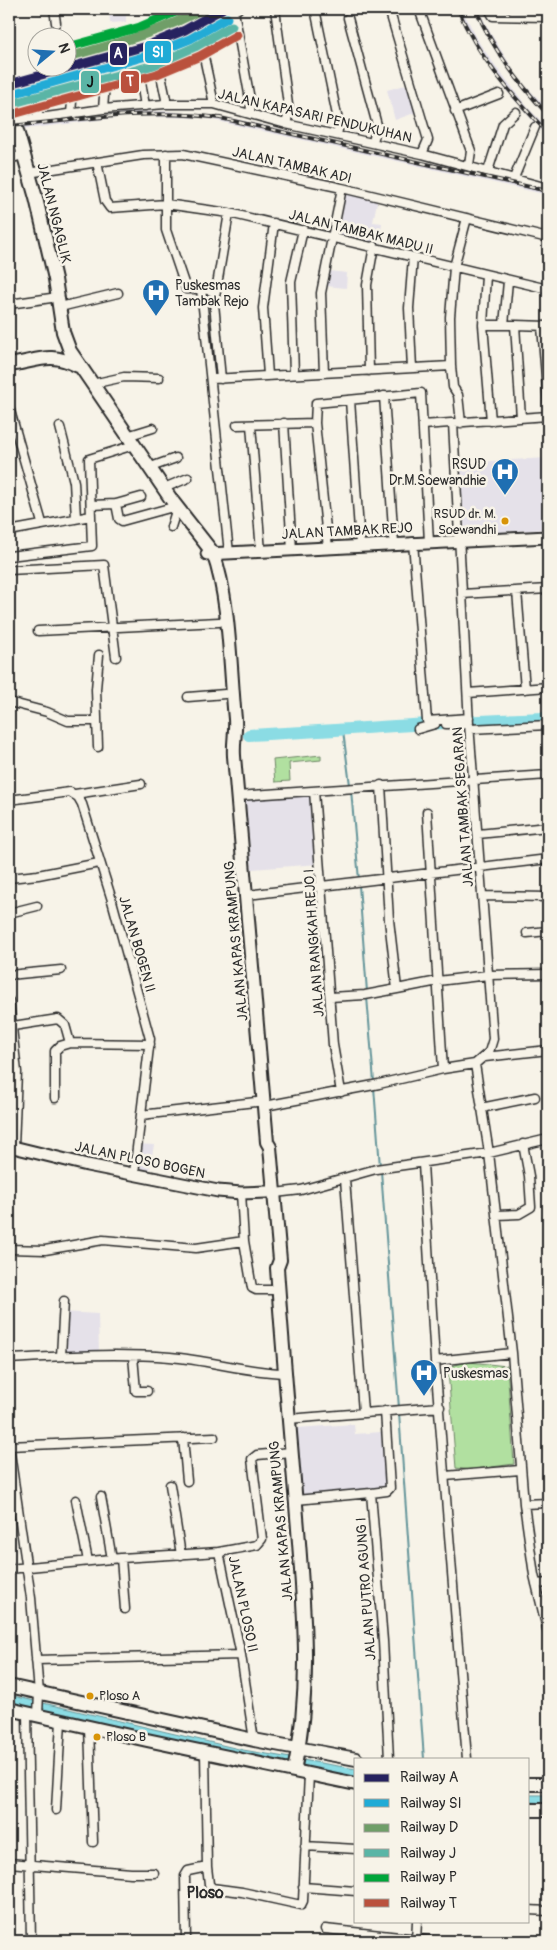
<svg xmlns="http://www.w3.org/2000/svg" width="557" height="1950" font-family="Pangolin,sans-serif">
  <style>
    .built { fill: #e5e1e9 }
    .green { fill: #b1e0a0; stroke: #6e8666 }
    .water { fill: #8bdce4; stroke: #65959a }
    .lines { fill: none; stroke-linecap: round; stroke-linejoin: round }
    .stream { stroke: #65959a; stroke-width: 2 }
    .river { stroke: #8bdce4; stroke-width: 12 }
    .street-casing { stroke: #2b2b2b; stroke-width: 11 }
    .secondary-casing { stroke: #2b2b2b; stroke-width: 15 }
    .primary-casing { stroke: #2b2b2b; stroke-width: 16 }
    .street { stroke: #f7f3e8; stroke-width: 8 }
    .secondary { stroke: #f7f3e8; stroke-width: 11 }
    .primary { stroke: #f7f3e8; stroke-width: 12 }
    .rail-casing { stroke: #2b2b2b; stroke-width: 4 }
    .rail { stroke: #f7f3e8; stroke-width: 2; stroke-dasharray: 5.5; stroke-linecap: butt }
    .rail-1-casing { stroke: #f7f3e8; stroke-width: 12 }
    .rail-2-casing { stroke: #f7f3e8; stroke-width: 12 }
    .rail-3-casing { stroke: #f7f3e8; stroke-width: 12 }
    .rail-4-casing { stroke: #f7f3e8; stroke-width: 12 }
    .rail-5-casing { stroke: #f7f3e8; stroke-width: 12 }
    .rail-6-casing { stroke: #f7f3e8; stroke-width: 12 }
    .rail-1 { stroke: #26225e; stroke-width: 9 }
    .rail-2 { stroke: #20abd6; stroke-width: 9 }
    .rail-3 { stroke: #6f9e68; stroke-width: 9 }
    .rail-4 { stroke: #5ab5a6; stroke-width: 9 }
    .rail-5 { stroke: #00a53a; stroke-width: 9 }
    .rail-6 { stroke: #ba513d; stroke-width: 9 }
    .bus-dot { fill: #d89406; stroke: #f7f3e8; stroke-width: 2 }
    .labels { text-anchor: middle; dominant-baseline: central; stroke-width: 5; stroke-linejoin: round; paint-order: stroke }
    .bus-label { font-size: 13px; fill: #2b2b2b; stroke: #f7f3e8; text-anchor: start }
    .street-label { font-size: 14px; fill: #2b2b2b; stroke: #f7f3e8 }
    .poi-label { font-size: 14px; fill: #2b2b2b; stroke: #f7f3e8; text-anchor: start }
    .quarter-label { font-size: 16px; font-weight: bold; fill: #2b2b2b; stroke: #f7f3e8 }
    .line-badge { stroke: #f7f3e8; stroke-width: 2 }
    .badge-label { font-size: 14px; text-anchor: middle; font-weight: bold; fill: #fff }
    .pale-badge-label { font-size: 14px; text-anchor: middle; font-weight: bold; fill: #111 }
  </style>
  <rect width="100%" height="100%" fill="#f7f3e8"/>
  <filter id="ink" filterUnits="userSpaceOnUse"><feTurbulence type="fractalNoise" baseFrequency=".02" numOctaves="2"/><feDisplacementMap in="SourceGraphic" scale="10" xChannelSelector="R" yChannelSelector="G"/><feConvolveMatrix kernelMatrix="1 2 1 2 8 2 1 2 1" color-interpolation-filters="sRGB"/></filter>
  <g filter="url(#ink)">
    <path class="built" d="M 109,9 L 126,9 L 126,22 L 110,23 Z
      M 211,9 L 228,9 L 184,33 L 145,50 L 11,90 L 9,80 L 55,68 L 68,68 L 68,64 L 143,42 L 181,26 Z
      M 456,9 L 462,9 L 480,44 L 495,65 L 529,109 L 548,128 L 548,138 L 505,89 L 475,44 Z
      M 475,9 L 478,9 L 491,34 L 519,79 L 548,109 L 548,115 L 501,58 Z
      M 409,84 L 417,112 L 395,120 L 387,90 Z
      M 167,111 L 236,119 L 401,157 L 479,173 L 548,190 L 548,195 L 204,118 L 132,116 L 25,129 L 23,124 L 131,112 Z
      M 346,189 L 378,197 L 373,222 L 382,223 L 379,244 L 339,236 Z
      M 329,271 L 347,273 L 346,288 L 326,286 Z
      M 548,458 L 548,529 L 465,534 L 460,463 Z
      M 313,794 L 319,864 L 252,869 L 245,799 Z
      M 138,1144 L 154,1145 L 149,1172 L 135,1170 Z
      M 62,1312 L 98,1314 L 99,1354 L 60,1354 Z
      M 354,1424 L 355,1434 L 381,1432 L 385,1489 L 302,1496 L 297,1428 Z"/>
    <path class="green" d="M 321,755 L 321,760 L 289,763 L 290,781 L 275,782 L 273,760 Z
      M 469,1362 L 507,1366 L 514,1464 L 470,1470 L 456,1468 L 448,1371 L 455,1365 Z"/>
    <path class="water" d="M 9,1695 L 243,1750 L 356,1769 L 356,1778 L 9,1705 Z
      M 528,1795 L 548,1795 L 548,1803 L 528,1802 Z"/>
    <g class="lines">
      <path class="stream" d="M 343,731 L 350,785
        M 351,790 L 359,880
        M 359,885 L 367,992
        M 367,997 L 374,1082
        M 374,1087 L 380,1167
        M 381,1171 L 399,1408
        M 399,1413 L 424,1759"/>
      <path class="river" d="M 249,735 C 349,730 448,721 548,718"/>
      <defs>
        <path id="street" d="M 54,9 L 56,23
          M 275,9 L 289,112 L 286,124
          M 315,9 L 339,125 L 337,135
          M 389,9 L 428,140 L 422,154
          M 419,9 L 471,151 L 469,165
          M 489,9 L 493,16 L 548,17
          M 234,11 L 251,105 L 250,114
          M 348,18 L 377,125 L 373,142
          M 198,29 L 214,104
          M 155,47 L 166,99 L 165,104
          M 136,52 L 145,106
          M 100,61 L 105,84 L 103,109
          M 63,71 L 72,102 L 71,113
          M 30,80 L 39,118
          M 9,85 L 155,47 L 183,36 L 238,9
          M 455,111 L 499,94
          M 11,122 L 103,109 L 165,104 L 214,104 L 286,124 L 422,154 L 548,188
          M 166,154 L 166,230 L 186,289 L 204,289 L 216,292
          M 9,159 L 23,155
          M 97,162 L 105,201 L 110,208 L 166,204 L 229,213 L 548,289
          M 488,171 L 503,124 L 516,112
          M 28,173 L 143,155 L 183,154 L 342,188 L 548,238
          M 514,178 L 535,127
          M 486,275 L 483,325 L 491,421
          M 508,281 L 504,325 L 515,325 L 521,418
          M 201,289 L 229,553
          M 9,304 L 58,297
          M 60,307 L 118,293
          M 483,325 L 504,325
          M 515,325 L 548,326
          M 542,326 L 548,403
          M 412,368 L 409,308 L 413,257
          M 369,371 L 367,285 L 374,246
          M 324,373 L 321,293 L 342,188
          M 294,374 L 291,282 L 303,230
          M 268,375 L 263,308 L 274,223
          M 212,379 L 451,366
          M 221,379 L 214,303 L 229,213
          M 92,384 L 124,377 L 159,378
          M 384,396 L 394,543
          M 350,400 L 360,545
          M 9,407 L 42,523
          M 284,423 L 292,550
          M 453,423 L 469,724 L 493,1039 L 489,1052 L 475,1064
          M 461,423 L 458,395 L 453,387 L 451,366 L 450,317 L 454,267 L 467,218
          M 237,425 L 315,423
          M 251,425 L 261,552
          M 423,425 L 548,416
          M 60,427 L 74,482 L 76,518
          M 127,436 L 153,428
          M 151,467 L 176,458
          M 164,488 L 188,478
          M 116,504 L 119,519 L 122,521 L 173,507
          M 91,505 L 116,504 L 141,497
          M 171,527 L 176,511
          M 9,531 L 91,516
          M 413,542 L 427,721 L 469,718
          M 328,548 L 315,423 L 316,403 L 421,393 L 429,542
          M 9,556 L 92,546 L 89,459 L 134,445
          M 9,570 L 104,565 L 116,657
          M 517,591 L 525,689
          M 462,594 L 548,589
          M 38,631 L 219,622
          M 468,693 L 548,687
          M 188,697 L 225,694
          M 9,702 L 47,712 L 68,721 L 95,721
          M 446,724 L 469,724
          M 418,729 L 435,724
          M 470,729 L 548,725
          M 98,747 L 96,689 L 99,655
          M 314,791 L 333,1045 L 341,1092
          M 75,794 L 141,784
          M 238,796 L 548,775
          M 9,800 L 70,792 L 78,797 L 82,804 L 111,897 L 150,1039 L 134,1173
          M 427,812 L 443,1069
          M 478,834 L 548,827
          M 9,878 L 38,875 L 99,863
          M 247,895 L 548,859
          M 483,896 L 548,897
          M 9,913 L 37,906
          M 527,933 L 548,931
          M 9,975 L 61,970
          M 397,989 L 438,981 L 488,975 L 548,974
          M 330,997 L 365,995 L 397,989 L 389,920 L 381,785
          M 9,1001 L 17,1072 L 14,1147
          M 13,1026 L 58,1019 L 65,1025 L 70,1043 L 150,1044
          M 485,1057 L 548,1050
          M 475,1064 L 489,1153 L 512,1353 L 524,1504 L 534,1575 L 548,1633
          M 55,1098 L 55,1051 L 60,1046 L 70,1043
          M 265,1106 L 379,1084 L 443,1069 L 475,1064
          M 481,1108 L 535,1097
          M 141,1115 L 265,1101
          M 423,1164 L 435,1361 L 467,1759
          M 345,1179 L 363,1412
          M 241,1193 L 244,1241 L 252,1288 L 256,1290 L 279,1290
          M 275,1193 L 301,1190 L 376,1169 L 489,1153 L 548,1139
          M 496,1215 L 519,1214 L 531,1207 L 529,1176 L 523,1144
          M 9,1249 L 45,1250 L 103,1240 L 196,1248 L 244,1241
          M 61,1356 L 64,1301
          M 133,1356 L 136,1391 L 147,1391
          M 9,1359 C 62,1356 117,1353 170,1357 C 209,1360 245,1372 284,1373
          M 435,1361 L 512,1353
          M 288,1419 L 440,1407
          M 183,1438 L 187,1481
          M 9,1446 L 31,1598 L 39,1693 L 38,1715
          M 9,1446 L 214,1437
          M 445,1476 L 520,1470
          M 170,1485 L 181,1555
          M 371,1493 L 387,1491 L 390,1488 L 385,1411
          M 101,1497 L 112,1559
          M 76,1500 L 88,1561
          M 296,1500 L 371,1493 L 383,1641 L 389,1759
          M 524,1504 L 548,1503
          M 219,1552 L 241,1655 L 254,1740
          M 121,1558 L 125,1609
          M 9,1569 L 121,1558 L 219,1552 L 257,1545 L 262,1539 L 252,1459 L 257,1455 L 291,1452
          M 536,1584 L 548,1583
          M 36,1660 L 241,1655
          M 27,1713 L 31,1941
          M 89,1727 L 93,1842
          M 56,1810 L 61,1721
          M 305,1846 L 356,1849
          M 9,1863 L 131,1873 L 154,1873
          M 207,1867 L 209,1884 L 212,1888 L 242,1892 L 301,1905 L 303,1901 L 309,1774
          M 303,1887 L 356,1891
          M 528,1910 L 548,1911
          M 325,1929 L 437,1941
          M 186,1941 L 185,1876 L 188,1871 L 207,1867 L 205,1753
          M 416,1941 L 417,1921"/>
        <path id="secondary" d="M 207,554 L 548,537
          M 9,1146 L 87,1165 L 218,1191 L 241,1193 L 266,1192"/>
        <path id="primary" d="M 9,103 L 36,198 L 55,279 L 63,332 L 70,351 L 173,502 L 174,508
          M 9,365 C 39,361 49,351 78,366
          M 173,502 L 213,553 C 230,599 230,669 235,719 C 236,732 233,742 234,756 L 267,1142 L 270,1147 L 280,1260 L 277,1268 C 283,1355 291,1442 298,1529 C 304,1612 312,1688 294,1771
          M 9,1686 L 254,1740 L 356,1759
          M 9,1709 L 147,1740 L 356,1784
          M 528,1784 L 548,1784
          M 528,1810 L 548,1810"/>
      </defs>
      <use href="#street" class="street-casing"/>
      <use href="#secondary" class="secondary-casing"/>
      <use href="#primary" class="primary-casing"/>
      <use href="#street" class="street"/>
      <use href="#secondary" class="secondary"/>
      <use href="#primary" class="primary"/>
      <defs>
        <path id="rail" d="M 458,9 C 477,56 513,97 548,133
          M 476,9 C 492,49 519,83 548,115
          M 9,126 C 80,120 149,108 220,118 L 548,191"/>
      </defs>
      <use href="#rail" class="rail-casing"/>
      <use href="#rail" class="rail"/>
      <defs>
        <path id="rail-1" d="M 9,84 L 146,46 L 185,30 L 222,9"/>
        <path id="rail-2" d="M 12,94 L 150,55 L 190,39 L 227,18"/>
        <path id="rail-3" d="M 68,57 C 114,44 160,33 202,9"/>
        <path id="rail-4" d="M 14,103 L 154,65 L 195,47 L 232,26"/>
        <path id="rail-5" d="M 68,47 L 140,27 L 182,9"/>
        <path id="rail-6" d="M 17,113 L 157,74 L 200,56 L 237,35"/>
      </defs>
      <use href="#rail-1" class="rail-1-casing"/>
      <use href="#rail-2" class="rail-2-casing"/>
      <use href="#rail-3" class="rail-3-casing"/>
      <use href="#rail-4" class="rail-4-casing"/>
      <use href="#rail-5" class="rail-5-casing"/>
      <use href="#rail-6" class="rail-6-casing"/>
      <use href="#rail-1" class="rail-1"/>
      <use href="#rail-2" class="rail-2"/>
      <use href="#rail-3" class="rail-3"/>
      <use href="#rail-4" class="rail-4"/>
      <use href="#rail-5" class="rail-5"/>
      <use href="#rail-6" class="rail-6"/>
    </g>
  </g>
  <defs>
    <symbol id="hospital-pin" viewBox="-11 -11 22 30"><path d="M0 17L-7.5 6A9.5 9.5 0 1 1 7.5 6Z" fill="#1f6fb2" stroke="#f7f3e8"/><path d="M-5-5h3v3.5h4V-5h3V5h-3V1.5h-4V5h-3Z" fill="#fff"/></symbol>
  </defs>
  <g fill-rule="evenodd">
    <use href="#hospital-pin" x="140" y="277" width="32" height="43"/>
    <use href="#hospital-pin" x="489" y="456" width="32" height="43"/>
    <use href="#hospital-pin" x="408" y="1357" width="32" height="43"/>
  </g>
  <g class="bus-dot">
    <circle cx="505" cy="521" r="4.5"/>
    <circle cx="90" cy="1696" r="4.5"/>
    <circle cx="97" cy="1737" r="4.5"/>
  </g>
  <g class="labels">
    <g class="bus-label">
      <text x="496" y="514" text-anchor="end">RSUD dr. M.<tspan x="496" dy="16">Soewandhi</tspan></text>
      <text x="99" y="1696">Ploso A</text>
      <text x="106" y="1737">Ploso B</text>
    </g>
    <g class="street-label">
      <text transform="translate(315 116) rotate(13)">JALAN KAPASARI PENDUKUHAN</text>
      <text transform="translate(292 165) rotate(13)">JALAN TAMBAK ADI</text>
      <text transform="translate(54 213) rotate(76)">JALAN NGAGLIK</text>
      <text transform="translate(361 232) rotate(14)">JALAN TAMBAK MADU II</text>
      <text transform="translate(347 531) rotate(-3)">JALAN TAMBAK REJO</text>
      <text transform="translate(463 807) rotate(-94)">JALAN TAMBAK SEGARAN</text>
      <text transform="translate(236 941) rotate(-95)">JALAN KAPAS KRAMPUNG</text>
      <text transform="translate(314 943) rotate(-94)">JALAN RANGKAH REJO I</text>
      <text transform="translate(137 944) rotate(74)">JALAN BOGEN II</text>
      <text transform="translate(140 1160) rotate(12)">JALAN PLOSO BOGEN</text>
      <text transform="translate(281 1521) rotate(-95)">JALAN KAPAS KRAMPUNG</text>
      <text transform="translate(366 1589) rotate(-94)">JALAN PUTRO AGUNG I</text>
      <text transform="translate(243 1604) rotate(78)">JALAN PLOSO II</text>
    </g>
    <g class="poi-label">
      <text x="175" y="285">Puskesmas<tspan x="175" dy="16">Tambak Rejo</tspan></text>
      <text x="486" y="464" text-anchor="end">RSUD<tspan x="486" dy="16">Dr.M.Soewandhie</tspan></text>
      <text x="443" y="1373">Puskesmas</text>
    </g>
    <g class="quarter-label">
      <text x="205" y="1893">Ploso</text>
    </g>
  </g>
  <g class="line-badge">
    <rect x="144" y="40" width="28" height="24" rx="5" fill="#20abd6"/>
    <rect x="109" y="42" width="19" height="24" rx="5" fill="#26225e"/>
    <rect x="120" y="70" width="20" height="24" rx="5" fill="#ba513d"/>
    <rect x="80" y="70" width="20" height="24" rx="5" fill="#5ab5a6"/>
  </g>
  <g class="badge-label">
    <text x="158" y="57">SI</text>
    <text x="118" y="58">A</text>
    <text x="130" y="86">T</text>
  </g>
  <g class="pale-badge-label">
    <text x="90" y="87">J</text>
  </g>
  <rect width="557" height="1950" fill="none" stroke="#f7f3e8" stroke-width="30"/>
  <rect x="15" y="15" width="527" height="1920" fill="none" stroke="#2b2b2b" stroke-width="2" filter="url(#ink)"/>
  <rect x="354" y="1758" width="175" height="165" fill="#f7f3e8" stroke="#a5a39c"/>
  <rect x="364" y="1774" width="25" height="8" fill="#26225e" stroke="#a5a39c"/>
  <text x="400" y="1782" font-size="15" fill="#2b2b2b">Railway A</text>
  <rect x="364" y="1799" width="25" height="8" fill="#20abd6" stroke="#a5a39c"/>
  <text x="400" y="1808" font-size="15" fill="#2b2b2b">Railway SI</text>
  <rect x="364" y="1824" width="25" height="8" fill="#6f9e68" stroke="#a5a39c"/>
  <text x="400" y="1832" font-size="15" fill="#2b2b2b">Railway D</text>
  <rect x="364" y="1849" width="25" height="8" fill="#5ab5a6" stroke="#a5a39c"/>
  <text x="400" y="1858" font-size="15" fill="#2b2b2b">Railway J</text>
  <rect x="364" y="1874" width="25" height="8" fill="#00a53a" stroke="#a5a39c"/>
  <text x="400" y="1882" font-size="15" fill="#2b2b2b">Railway P</text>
  <rect x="364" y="1899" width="25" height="8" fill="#ba513d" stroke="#a5a39c"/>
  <text x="400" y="1908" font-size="15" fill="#2b2b2b">Railway T</text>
  <g transform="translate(52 52) rotate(72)"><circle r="24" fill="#f7f3e8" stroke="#a5a39c"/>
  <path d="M0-4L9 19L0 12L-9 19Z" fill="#1f6fb2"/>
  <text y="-8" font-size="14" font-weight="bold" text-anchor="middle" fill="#2b2b2b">N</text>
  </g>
</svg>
